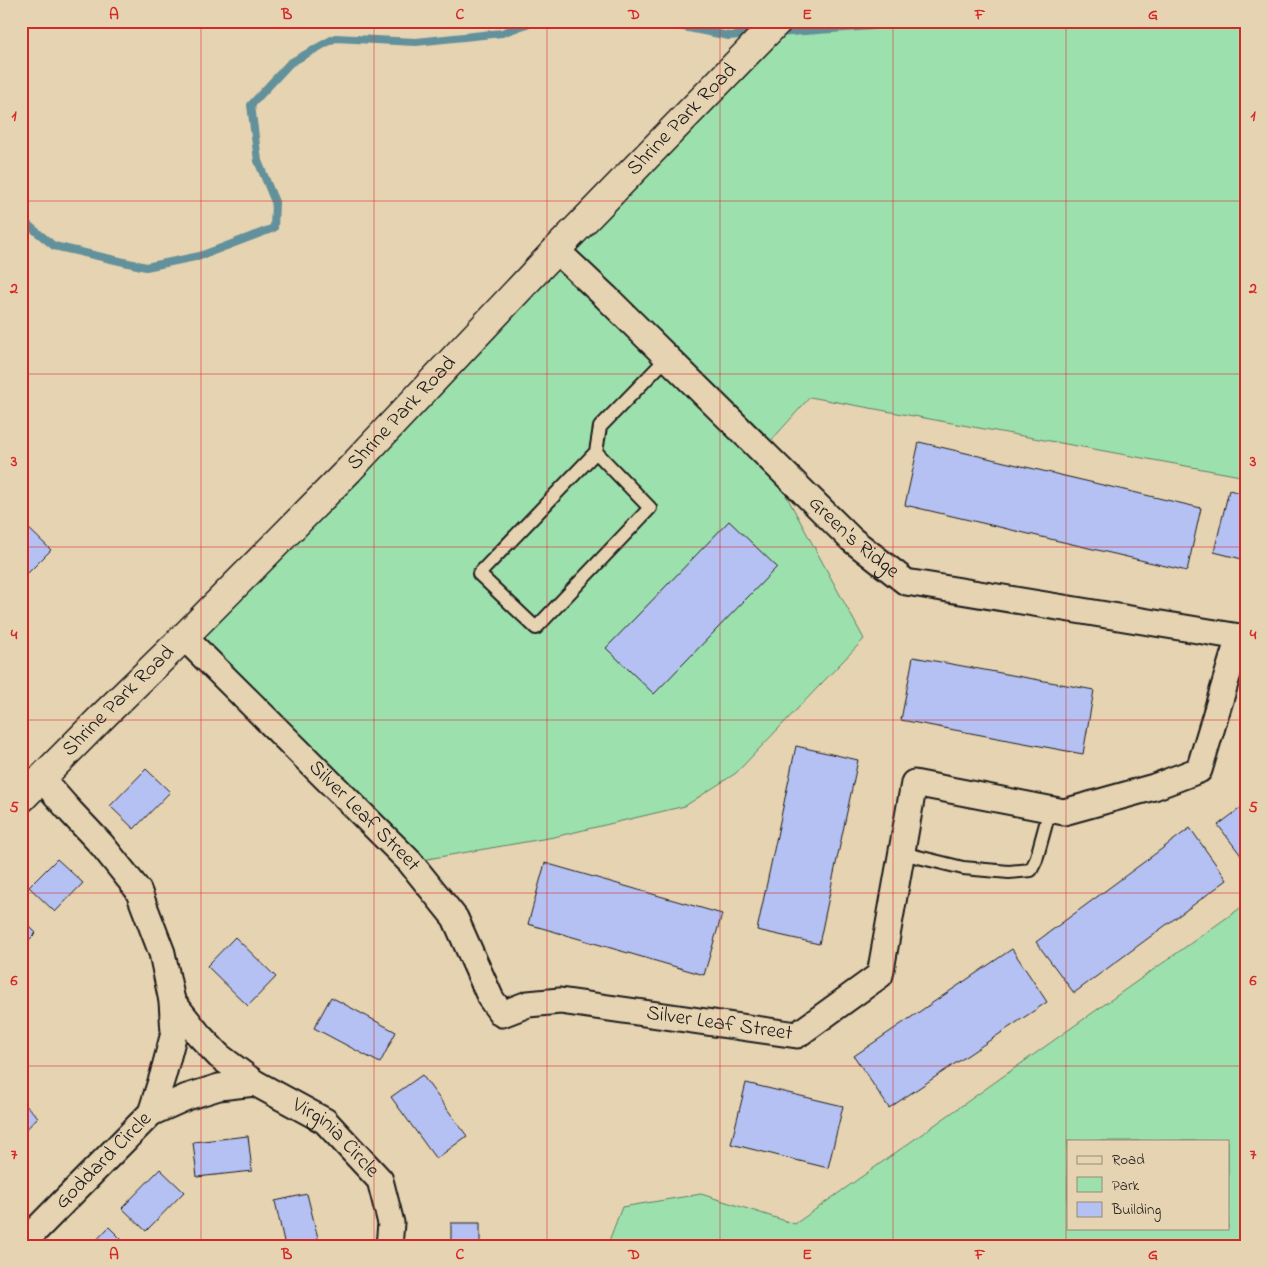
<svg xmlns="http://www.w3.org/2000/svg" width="1267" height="1267" font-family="'Indie Flower',sans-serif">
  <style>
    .green { fill: #9ce1ad; stroke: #5c7e64; fill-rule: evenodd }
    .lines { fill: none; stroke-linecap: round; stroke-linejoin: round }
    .stream { stroke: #62919b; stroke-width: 8 }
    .building { fill: #b5c1f2; stroke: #1c1c1c }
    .lane-casing { stroke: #1c1c1c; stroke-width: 16 }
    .street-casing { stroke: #1c1c1c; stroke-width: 29 }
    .secondary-casing { stroke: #1c1c1c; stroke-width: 31 }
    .lane { stroke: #e6d3b1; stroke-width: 12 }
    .street { stroke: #e6d3b1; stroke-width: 25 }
    .secondary { stroke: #e6d3b1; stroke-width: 28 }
    .grid { fill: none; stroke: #d62828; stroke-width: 1; stroke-opacity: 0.55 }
    .labels { text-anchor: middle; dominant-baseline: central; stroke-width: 4; stroke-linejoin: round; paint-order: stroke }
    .street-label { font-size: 21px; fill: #1c1c1c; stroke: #e6d3b1 }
    .neatline { fill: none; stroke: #d62828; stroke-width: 2 }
    .grid-label { font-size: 16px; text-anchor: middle; font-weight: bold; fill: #d62828 }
  </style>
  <rect width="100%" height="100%" fill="#e6d3b1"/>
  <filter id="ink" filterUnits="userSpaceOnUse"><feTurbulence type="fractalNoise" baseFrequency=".02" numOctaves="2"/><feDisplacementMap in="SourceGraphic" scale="10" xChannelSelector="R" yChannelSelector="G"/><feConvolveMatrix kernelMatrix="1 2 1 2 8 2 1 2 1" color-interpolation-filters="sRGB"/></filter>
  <g filter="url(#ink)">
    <path class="green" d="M 778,21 L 1246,21 L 1246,477 L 810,397 L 762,451 L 864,639 L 736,773 L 685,806 L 554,837 L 410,862 L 184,637 Z
      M 1246,904 L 1246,1246 L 607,1246 L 622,1207 L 701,1194 L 795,1224 ZM 1068,1141 L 1228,1141 L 1228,1228 L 1068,1228 Z"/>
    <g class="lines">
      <path class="stream" d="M 653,21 L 729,36 L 753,34
        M 777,33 L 873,26 L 889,21
        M 21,219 L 54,246 L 146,267 L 200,256 L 274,228 L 275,202 L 258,161 L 251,105 L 290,63 L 335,38 L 416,42 L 502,33 L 535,21"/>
    </g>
    <path class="building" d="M 919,442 L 1201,508 L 1187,571 L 905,505 Z
      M 1229,490 L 1246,494 L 1246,560 L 1214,552 Z
      M 729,521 L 777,567 L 654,694 L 606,648 Z
      M 23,523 L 51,550 L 21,580 L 21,524 Z
      M 913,657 L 1094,690 L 1083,754 L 901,720 Z
      M 796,746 L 858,760 L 819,944 L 757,930 Z
      M 146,769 L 170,792 L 134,829 L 110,806 Z
      M 1246,804 L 1246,862 L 1218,825 Z
      M 1190,828 L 1227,880 L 1074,993 L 1036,942 Z
      M 57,859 L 83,883 L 55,912 L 29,887 Z
      M 545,863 L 722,914 L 704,975 L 528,924 Z
      M 21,918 L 36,933 L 21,948 Z
      M 235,937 L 276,977 L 248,1006 L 207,966 Z
      M 1012,949 L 1047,1002 L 889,1108 L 854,1056 Z
      M 331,997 L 396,1032 L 380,1063 L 314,1028 Z
      M 422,1075 L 467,1136 L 436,1159 L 391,1097 Z
      M 746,1083 L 843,1106 L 828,1168 L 731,1144 Z
      M 21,1101 L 38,1117 L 21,1135 Z
      M 248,1136 L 252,1171 L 197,1177 L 193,1142 Z
      M 160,1169 L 184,1192 L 146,1231 L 122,1208 Z
      M 307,1194 L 320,1246 L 285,1246 L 275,1201 Z
      M 451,1223 L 480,1223 L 480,1246 L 451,1246 Z
      M 109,1227 L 128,1246 L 91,1246 Z"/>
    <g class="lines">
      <defs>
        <path id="lane" d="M 596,452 L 479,574 L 536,628 L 650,508 L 596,452 L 600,427 L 667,358
          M 902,853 L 963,868 L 1009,872 L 1031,870 L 1036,860 L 1050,809"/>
        <g id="street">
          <path id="s1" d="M 556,250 L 606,297 L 851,539 L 906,582 L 1246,638"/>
          <path id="s2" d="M 184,637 L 410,862 L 455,918 L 491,999 L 502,1014 L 528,1004 L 560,1001 L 797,1035 L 880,975 L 914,783 L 1064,812 L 1154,787 L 1199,770 L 1239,637"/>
          <path id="s3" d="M 172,1001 L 199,1035 L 219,1056 L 255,1083 L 325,1121 L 380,1180 L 391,1223 L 389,1246"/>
          <path d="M 151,1113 L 187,1097 L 219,1087 L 255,1083"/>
          <path id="s4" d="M 21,1245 L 151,1113 L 163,1075 L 174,1033 L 172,1001 L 162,953 L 138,890 L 102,845 L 71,812 L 41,778"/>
        </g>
        <g id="secondary">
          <path id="s5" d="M 21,799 L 105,714 L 184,637 L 349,470 L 556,250 L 778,21"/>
        </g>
      </defs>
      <use href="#lane" class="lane-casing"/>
      <use href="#street" class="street-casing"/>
      <use href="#secondary" class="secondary-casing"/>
      <use href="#lane" class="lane"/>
      <use href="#street" class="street"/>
      <use href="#secondary" class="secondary"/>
    </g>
  </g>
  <path class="grid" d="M 201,21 L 201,1246M 374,21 L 374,1246M 547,21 L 547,1246M 720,21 L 720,1246M 893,21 L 893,1246M 1066,21 L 1066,1246M 21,201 L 1246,201M 21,374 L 1246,374M 21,547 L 1246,547M 21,720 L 1246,720M 21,893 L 1246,893M 21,1066 L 1246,1066"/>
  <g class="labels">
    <g class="street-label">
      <text stroke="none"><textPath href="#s5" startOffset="948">Shrine Park Road</textPath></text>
      <text stroke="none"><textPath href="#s5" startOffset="542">Shrine Park Road</textPath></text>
      <text stroke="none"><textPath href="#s1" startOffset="414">Green's Ridge</textPath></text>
      <text stroke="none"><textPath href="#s5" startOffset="138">Shrine Park Road</textPath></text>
      <text stroke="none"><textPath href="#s2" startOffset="254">Silver Leaf Street</textPath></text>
      <text stroke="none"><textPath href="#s2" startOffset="719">Silver Leaf Street</textPath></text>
      <text stroke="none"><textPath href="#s3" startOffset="216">Virginia Circle</textPath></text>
      <text stroke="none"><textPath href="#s4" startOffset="118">Goddard Circle</textPath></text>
    </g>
  </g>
  <rect width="1267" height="1267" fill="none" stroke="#e6d3b1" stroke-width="55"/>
  <rect x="1067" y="1140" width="162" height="90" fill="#e6d3b1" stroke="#958a75"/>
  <rect x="1077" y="1156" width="25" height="8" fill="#e6d3b1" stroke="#958a75"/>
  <text x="1112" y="1164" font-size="15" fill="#1c1c1c">Road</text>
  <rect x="1077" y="1177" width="25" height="15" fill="#9ce1ad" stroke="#958a75"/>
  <text x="1112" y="1190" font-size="15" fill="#1c1c1c">Park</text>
  <rect x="1077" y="1202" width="25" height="15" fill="#b5c1f2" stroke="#958a75"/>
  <text x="1112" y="1214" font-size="15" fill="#1c1c1c">Building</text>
  <rect x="28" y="28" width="1212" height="1212" class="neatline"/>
  <g class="grid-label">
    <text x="114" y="19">A</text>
    <text x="287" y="19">B</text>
    <text x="460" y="19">C</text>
    <text x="634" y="19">D</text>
    <text x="807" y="19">E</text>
    <text x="980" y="19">F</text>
    <text x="1153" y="19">G</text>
    <text x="14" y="120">1</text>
    <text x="1253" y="120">1</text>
    <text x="14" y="293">2</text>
    <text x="1253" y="293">2</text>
    <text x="14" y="466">3</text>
    <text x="1253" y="466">3</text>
    <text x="14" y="639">4</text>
    <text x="1253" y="639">4</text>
    <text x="14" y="812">5</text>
    <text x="1253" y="812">5</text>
    <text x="14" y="985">6</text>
    <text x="1253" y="985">6</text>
    <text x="14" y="1159">7</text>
    <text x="1253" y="1159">7</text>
    <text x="114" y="1259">A</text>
    <text x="287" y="1259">B</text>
    <text x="460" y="1259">C</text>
    <text x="634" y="1259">D</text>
    <text x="807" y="1259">E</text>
    <text x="980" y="1259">F</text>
    <text x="1153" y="1259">G</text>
  </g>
</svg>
